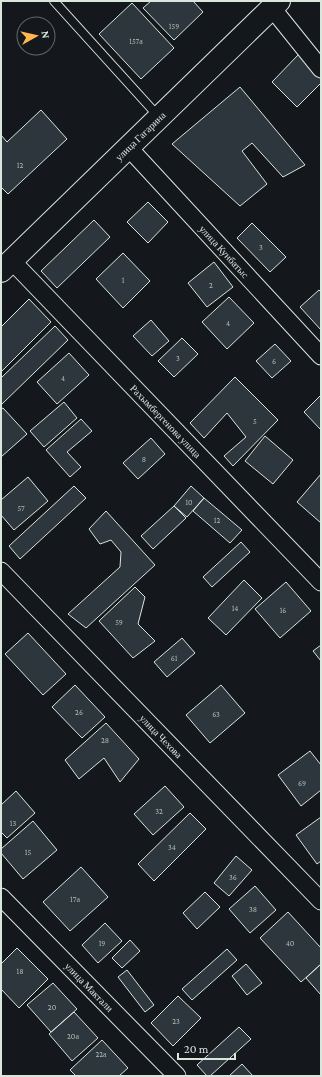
<svg xmlns="http://www.w3.org/2000/svg" width="322" height="1077" font-family="'Crimson Pro',serif">
  <style>
    .building { fill: #2c363c; stroke: #d8e6dc }
    .lines { fill: none; stroke-linecap: round; stroke-linejoin: round }
    .lane-casing { stroke: #d8e6dc; stroke-width: 10 }
    .street-casing { stroke: #d8e6dc; stroke-width: 19 }
    .secondary-casing { stroke: #d8e6dc; stroke-width: 24 }
    .lane { stroke: #14181c; stroke-width: 8 }
    .street { stroke: #14181c; stroke-width: 17 }
    .secondary { stroke: #14181c; stroke-width: 22 }
    .labels { text-anchor: middle; dominant-baseline: central; stroke-width: 3; stroke-linejoin: round; paint-order: stroke }
    .number-label { font-size: 8px; fill: #adbab4 }
    .street-label { font-size: 10px; fill: #d8e6dc; stroke: #14181c }
  </style>
  <rect width="100%" height="100%" fill="#14181c"/>
  <path class="building" d="M 151,1 L 193,1 L 203,12 L 174,40 L 143,8 Z
    M 132,3 L 174,48 L 141,79 L 99,34 Z
    M 299,54 L 321,75 L 321,83 L 297,107 L 272,82 Z
    M 240,87 L 305,165 L 283,177 L 252,143 L 242,151 L 267,184 L 240,206 L 172,144 Z
    M 41,110 L 67,139 L 8,194 L 1,187 L 1,135 L 7,142 Z
    M 148,202 L 168,222 L 148,243 L 127,222 Z
    M 94,220 L 110,237 L 57,288 L 41,271 Z
    M 252,223 L 286,257 L 270,272 L 237,238 Z
    M 123,253 L 150,281 L 123,308 L 96,279 Z
    M 214,262 L 233,287 L 207,307 L 188,283 Z
    M 319,290 L 321,292 L 321,330 L 300,307 Z
    M 229,297 L 254,323 L 227,349 L 202,322 Z
    M 29,299 L 51,322 L 1,372 L 1,327 Z
    M 151,320 L 169,341 L 152,356 L 133,336 Z
    M 55,326 L 68,340 L 1,405 L 1,378 Z
    M 182,338 L 198,354 L 174,377 L 158,361 Z
    M 275,344 L 291,361 L 272,378 L 256,361 Z
    M 69,353 L 89,375 L 57,404 L 37,382 Z
    M 235,377 L 278,420 L 233,466 L 224,456 L 246,437 L 227,413 L 204,438 L 190,423 Z
    M 321,395 L 321,430 L 304,412 Z
    M 64,402 L 77,418 L 44,447 L 30,431 Z
    M 3,408 L 27,434 L 1,457 L 1,409 Z
    M 81,419 L 92,431 L 67,452 L 81,467 L 70,477 L 46,450 Z
    M 265,436 L 293,460 L 273,484 L 245,461 Z
    M 151,438 L 165,454 L 138,479 L 123,463 Z
    M 321,474 L 321,523 L 297,502 Z
    M 28,477 L 48,501 L 14,530 L 1,515 L 1,500 Z
    M 74,486 L 86,498 L 20,559 L 9,546 Z
    M 191,486 L 204,498 L 187,517 L 174,506 Z
    M 204,498 L 242,530 L 230,543 L 193,511 Z
    M 174,506 L 186,518 L 153,549 L 141,536 Z
    M 106,511 L 155,565 L 86,628 L 68,614 L 120,567 L 121,552 L 111,540 L 100,544 L 89,529 Z
    M 241,542 L 250,552 L 212,587 L 203,577 Z
    M 244,580 L 262,598 L 226,635 L 208,618 Z
    M 286,582 L 311,611 L 280,638 L 255,609 Z
    M 135,587 L 145,597 L 138,624 L 155,641 L 133,658 L 99,621 Z
    M 28,633 L 66,674 L 43,695 L 5,654 Z
    M 182,638 L 195,653 L 167,677 L 154,662 Z
    M 321,645 L 321,661 L 313,651 Z
    M 75,685 L 105,717 L 82,738 L 52,707 Z
    M 221,685 L 245,713 L 210,743 L 186,715 Z
    M 106,723 L 139,759 L 120,782 L 104,758 L 79,779 L 65,760 Z
    M 310,751 L 321,765 L 321,790 L 301,806 L 278,775 Z
    M 165,786 L 184,807 L 153,835 L 134,814 Z
    M 16,791 L 35,813 L 7,838 L 1,832 L 1,805 Z
    M 190,813 L 206,829 L 154,881 L 138,864 Z
    M 321,817 L 321,861 L 317,864 L 296,835 Z
    M 33,821 L 57,850 L 23,879 L 1,853 L 1,849 Z
    M 236,856 L 252,870 L 229,896 L 214,883 Z
    M 81,867 L 108,897 L 70,931 L 43,902 Z
    M 255,886 L 276,910 L 250,933 L 229,909 Z
    M 205,892 L 220,907 L 197,929 L 183,913 Z
    M 288,912 L 321,948 L 321,964 L 301,982 L 260,938 Z
    M 105,923 L 122,941 L 98,963 L 82,945 Z
    M 130,940 L 140,951 L 122,968 L 112,958 Z
    M 17,948 L 48,979 L 19,1008 L 1,989 L 1,964 Z
    M 227,949 L 237,960 L 192,1000 L 182,989 Z
    M 246,964 L 262,983 L 247,995 L 232,976 Z
    M 321,964 L 321,995 L 306,978 Z
    M 127,970 L 154,1005 L 145,1012 L 118,977 Z
    M 53,983 L 77,1009 L 51,1032 L 27,1005 Z
    M 178,996 L 201,1018 L 173,1046 L 151,1023 Z
    M 74,1012 L 98,1038 L 72,1061 L 49,1034 Z
    M 239,1027 L 251,1039 L 210,1076 L 207,1076 L 197,1065 Z
    M 102,1040 L 128,1068 L 119,1076 L 76,1076 L 70,1070 Z
    M 242,1064 L 253,1076 L 229,1076 Z"/>
  <g class="lines">
    <defs>
      <path id="lane" d="M 54,1 L 159,117"/>
      <g id="street">
        <path d="M 272,8 L 321,69"/>
        <path id="s1" d="M 128,147 L 321,356"/>
        <path id="s2" d="M 12,261 L 321,582"/>
        <path id="s3" d="M 1,571 L 321,901"/>
        <path id="s4" d="M 1,897 L 177,1076"/>
      </g>
      <g id="secondary">
        <path id="s5" d="M 1,271 L 279,1"/>
      </g>
    </defs>
    <use href="#lane" class="lane-casing"/>
    <use href="#street" class="street-casing"/>
    <use href="#secondary" class="secondary-casing"/>
    <use href="#lane" class="lane"/>
    <use href="#street" class="street"/>
    <use href="#secondary" class="secondary"/>
  </g>
  <g class="labels">
    <g class="number-label">
      <text x="174" y="26">159</text>
      <text x="136" y="41">157а</text>
      <text x="20" y="165">12</text>
      <text x="261" y="247">3</text>
      <text x="123" y="280">1</text>
      <text x="211" y="285">2</text>
      <text x="228" y="323">4</text>
      <text x="178" y="358">3</text>
      <text x="274" y="361">6</text>
      <text x="63" y="378">4</text>
      <text x="255" y="421">5</text>
      <text x="144" y="459">8</text>
      <text x="189" y="502">10</text>
      <text x="21" y="508">57</text>
      <text x="217" y="520">12</text>
      <text x="235" y="608">14</text>
      <text x="283" y="610">16</text>
      <text x="119" y="622">59</text>
      <text x="174" y="658">61</text>
      <text x="79" y="712">26</text>
      <text x="216" y="714">63</text>
      <text x="105" y="740">28</text>
      <text x="302" y="783">69</text>
      <text x="159" y="811">32</text>
      <text x="13" y="823">13</text>
      <text x="172" y="847">34</text>
      <text x="28" y="852">15</text>
      <text x="233" y="877">36</text>
      <text x="75" y="899">17а</text>
      <text x="253" y="909">38</text>
      <text x="102" y="943">19</text>
      <text x="290" y="943">40</text>
      <text x="20" y="971">18</text>
      <text x="52" y="1007">20</text>
      <text x="176" y="1021">23</text>
      <text x="73" y="1036">20а</text>
      <text x="101" y="1054">22а</text>
    </g>
    <g class="street-label">
      <text stroke="none"><textPath href="#s5" startOffset="194">улица Гагарина</textPath></text>
      <text stroke="none"><textPath href="#s1" startOffset="142">улица Кунбатыс</textPath></text>
      <text stroke="none"><textPath href="#s2" startOffset="222">Рахымбергенова улица</textPath></text>
      <text stroke="none"><textPath href="#s3" startOffset="230">улица Чехова</textPath></text>
      <text stroke="none"><textPath href="#s4" startOffset="126">улица Мактали</textPath></text>
    </g>
  </g>
  <rect width="322" height="1077" fill="none" stroke="#d8e6dc" stroke-width="4"/>
  <g transform="translate(36 36) rotate(82)"><circle r="19" fill="#14181c" stroke="#626a69"/>
  <path d="M0-3L7 15L0 10L-7 15Z" fill="#ffb74d"/>
  <text y="-6" font-size="11" font-weight="bold" text-anchor="middle" fill="#d8e6dc">N</text>
  </g>
  <path d="M178 1053v6h57v-6" fill="none" stroke="#d8e6dc" stroke-width="2"/>
  <text x="184" y="1053" font-size="12" fill="#d8e6dc" stroke="#14181c" stroke-width="3" paint-order="stroke">20 m</text>
</svg>
